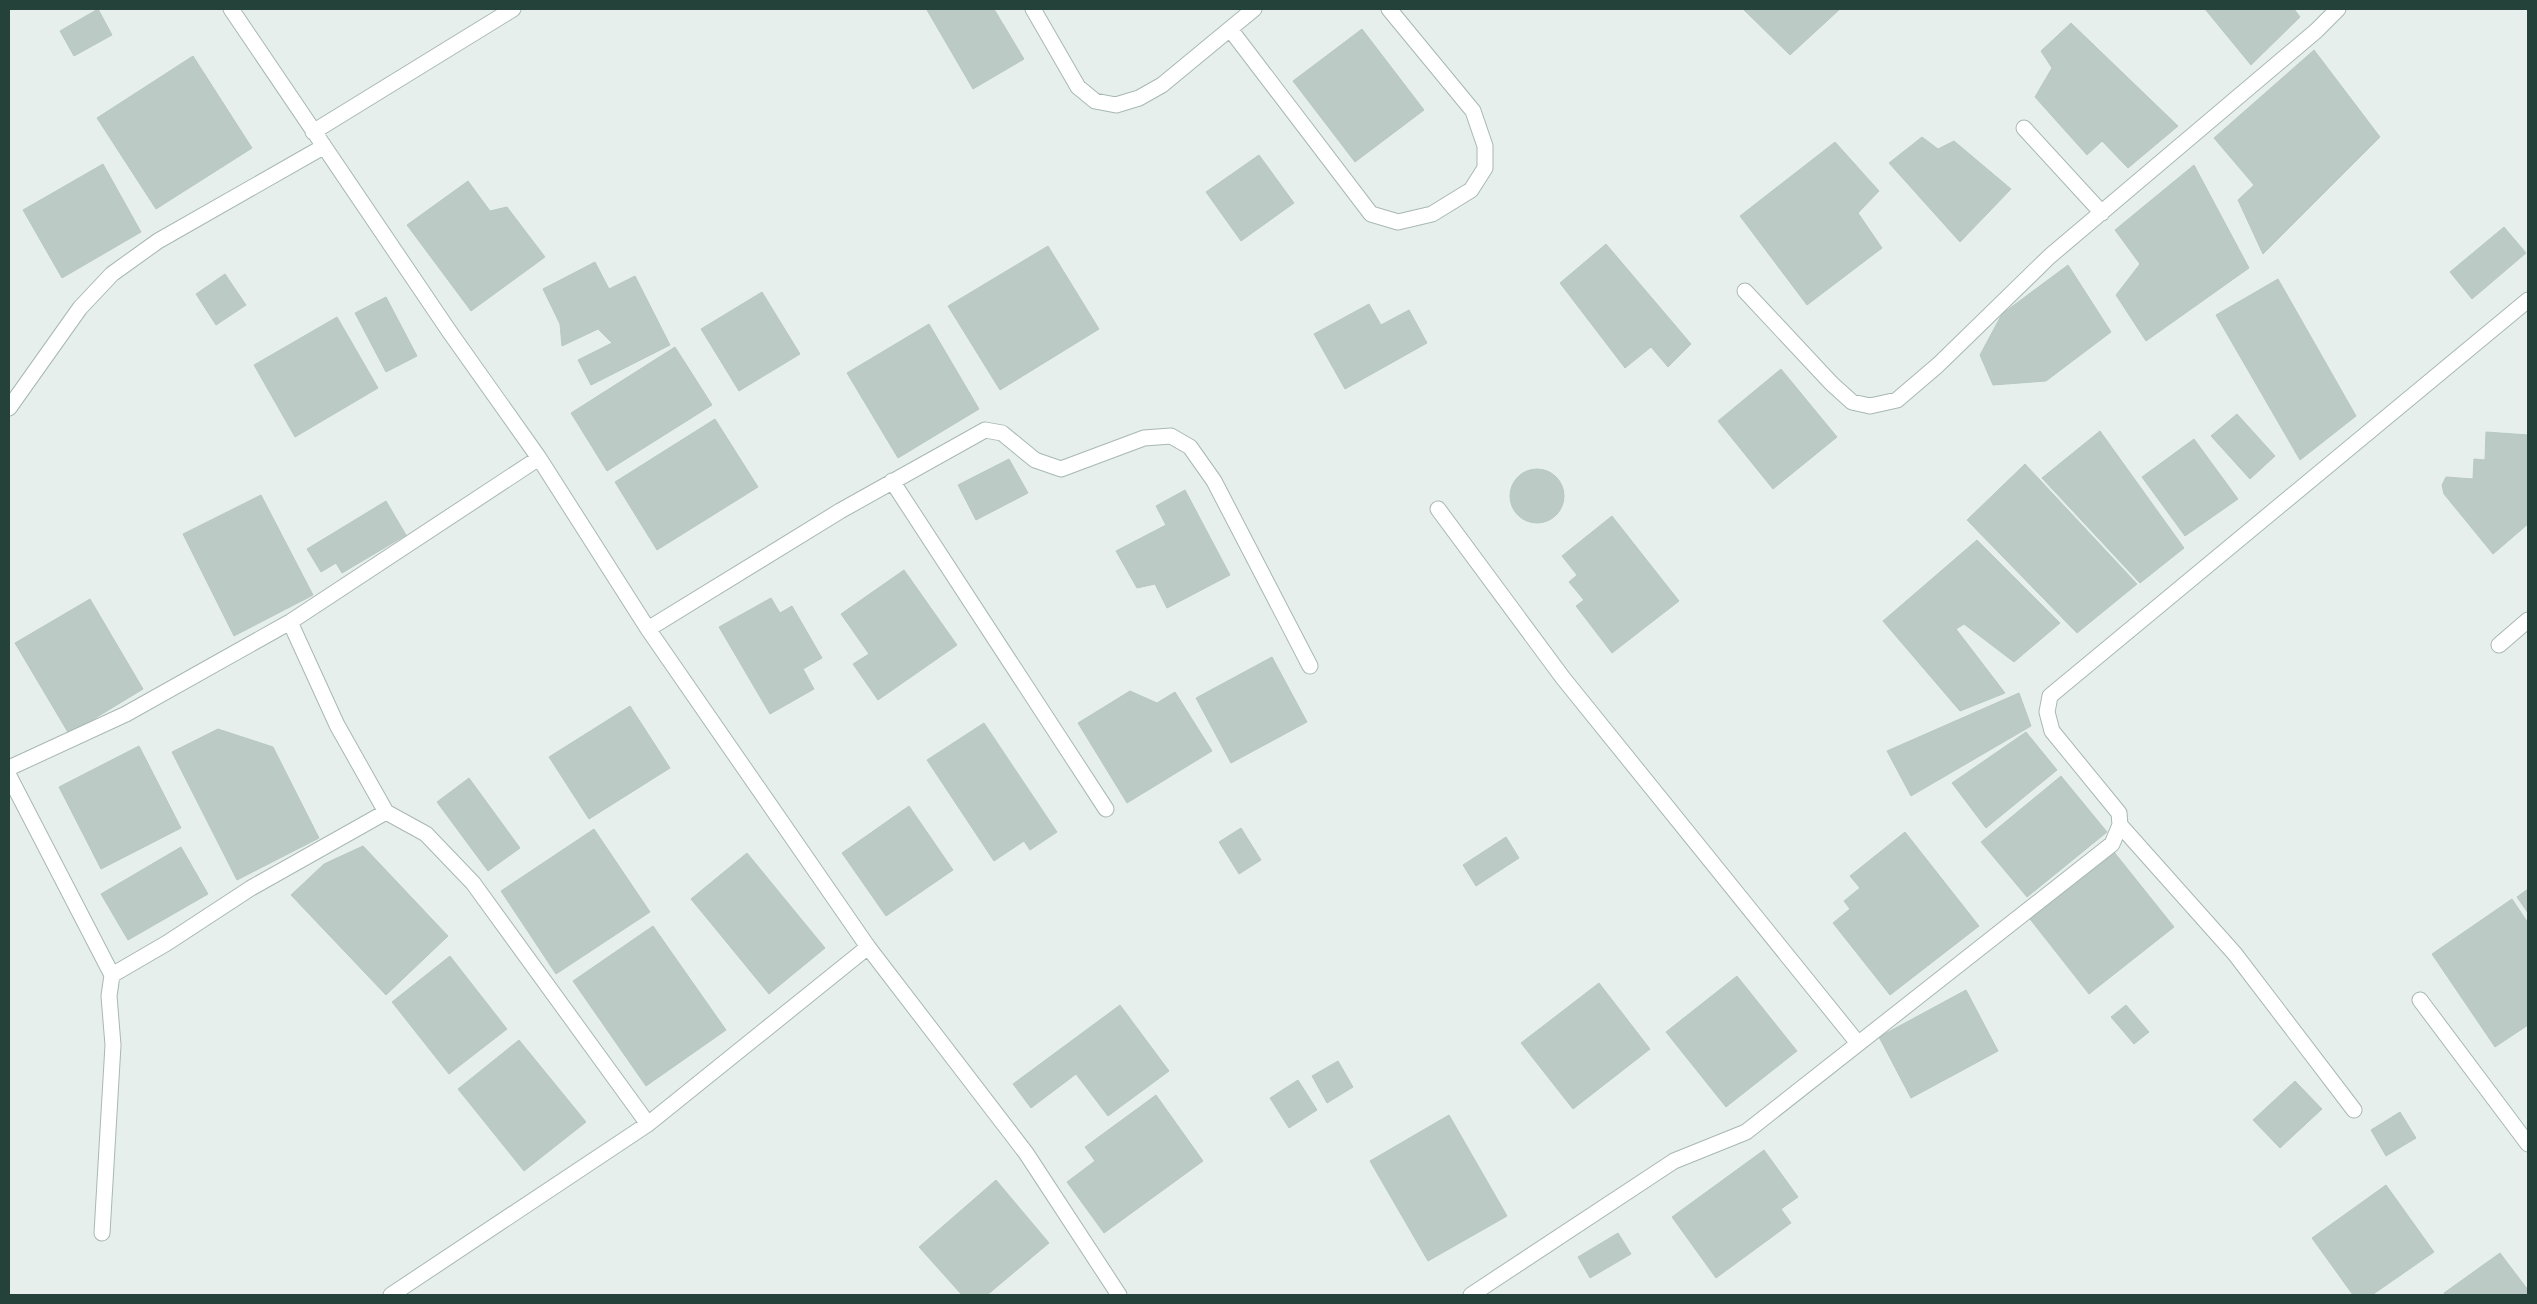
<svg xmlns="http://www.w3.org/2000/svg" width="2537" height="1304" font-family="Jost,sans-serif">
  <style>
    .building { fill: #bbcac4; stroke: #b8c9c2 }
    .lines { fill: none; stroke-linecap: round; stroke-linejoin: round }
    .minor-casing { stroke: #a8b8b2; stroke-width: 17 }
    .minor { stroke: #fff; stroke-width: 15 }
  </style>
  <rect width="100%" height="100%" fill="#e6efeb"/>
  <path class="building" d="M 98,9 L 112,35 L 74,56 L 60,31 Z
    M 929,9 L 994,9 L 1024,59 L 973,89 L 927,10 Z
    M 1743,9 L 1840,9 L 1790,55 Z
    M 2205,9 L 2294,9 L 2300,17 L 2251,65 Z
    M 2071,23 L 2178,126 L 2128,168 L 2102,141 L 2087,155 L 2035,97 L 2052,68 L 2041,51 Z
    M 1362,29 L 1424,110 L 1355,162 L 1293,81 Z
    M 2314,50 L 2380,137 L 2263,254 L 2238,200 L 2254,185 L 2214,138 Z
    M 193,56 L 252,148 L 156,209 L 97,118 Z
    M 1922,137 L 1938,149 L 1954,141 L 2011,189 L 1960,242 L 1889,163 Z
    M 1835,142 L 1879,191 L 1858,213 L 1882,248 L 1807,305 L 1740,216 Z
    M 1259,155 L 1294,203 L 1241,241 L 1206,192 Z
    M 103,164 L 141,232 L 62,278 L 23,210 Z
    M 2194,165 L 2249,268 L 2146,341 L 2116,295 L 2140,264 L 2115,230 Z
    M 468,181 L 490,211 L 507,207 L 545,257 L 471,311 L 407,225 Z
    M 2504,227 L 2526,253 L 2472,299 L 2450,272 Z
    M 1606,244 L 1691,344 L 1668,367 L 1651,347 L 1625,368 L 1560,283 Z
    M 1048,246 L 1099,329 L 1000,390 L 948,306 Z
    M 595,262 L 609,289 L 635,276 L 670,345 L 591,385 L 578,360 L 612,343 L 598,329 L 562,346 L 560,324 L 543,289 Z
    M 2068,265 L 2111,332 L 2046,381 L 1993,385 L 1980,355 L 2002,314 Z
    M 225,274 L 246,305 L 216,325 L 196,294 Z
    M 2278,279 L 2356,416 L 2300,460 L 2216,315 Z
    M 762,292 L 800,354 L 739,391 L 701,329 Z
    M 386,297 L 417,356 L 386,372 L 355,313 Z
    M 1369,304 L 1381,325 L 1409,310 L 1427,343 L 1345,389 L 1314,334 Z
    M 337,317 L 378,388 L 295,437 L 254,365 Z
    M 929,324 L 979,409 L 898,458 L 847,373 Z
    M 675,347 L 712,405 L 607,471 L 571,413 Z
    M 1781,369 L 1837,437 L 1773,489 L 1718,421 Z
    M 2237,414 L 2275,456 L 2250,479 L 2211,436 Z
    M 715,419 L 758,487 L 657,550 L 615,482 Z
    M 2100,431 L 2184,548 L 2140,583 L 2042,478 Z
    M 2486,432 L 2528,435 L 2528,524 L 2493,554 L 2444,494 L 2442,485 L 2446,477 L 2473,479 L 2474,459 L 2485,460 Z
    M 2194,439 L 2238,499 L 2185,536 L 2142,477 Z
    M 1009,459 L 1028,493 L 976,520 L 958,485 Z
    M 2025,464 L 2137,584 L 2077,633 L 1967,520 Z
    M1510 496a27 27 0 1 1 54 0a27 27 0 1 1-54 0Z
    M 1185,490 L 1230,575 L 1167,608 L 1155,584 L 1137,588 L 1116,551 L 1166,525 L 1156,506 Z
    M 261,495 L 313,595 L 234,636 L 183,534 Z
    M 386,501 L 406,535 L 342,573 L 336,563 L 321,572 L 307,549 Z
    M 1612,516 L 1679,601 L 1612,653 L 1576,606 L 1584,600 L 1569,582 L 1577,575 L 1562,556 Z
    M 1977,540 L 2060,623 L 2014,662 L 1964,624 L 1956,629 L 2005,693 L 1960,711 L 1883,621 Z
    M 904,570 L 957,645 L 878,700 L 853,664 L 869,654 L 841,614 Z
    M 771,598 L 780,613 L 792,606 L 822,658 L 803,669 L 814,689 L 770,714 L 719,627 Z
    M 90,599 L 143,689 L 69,734 L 15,643 Z
    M 1272,657 L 1307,722 L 1231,763 L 1196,698 Z
    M 1130,691 L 1157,703 L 1175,692 L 1212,751 L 1127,803 L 1078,723 Z
    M 2019,693 L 2031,726 L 1911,796 L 1887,751 Z
    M 630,706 L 670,768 L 589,819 L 549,757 Z
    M 984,723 L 1057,832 L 1030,850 L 1024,841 L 994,861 L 927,760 Z
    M 218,729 L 273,747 L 319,838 L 237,880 L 172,752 Z
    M 2026,732 L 2057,770 L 1986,828 L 1952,783 Z
    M 139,746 L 181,828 L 101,869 L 59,787 Z
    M 2061,776 L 2107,832 L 2027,897 L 1981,842 Z
    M 469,778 L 520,848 L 488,871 L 437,802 Z
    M 909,806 L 953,870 L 886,916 L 842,853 Z
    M 1241,828 L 1261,860 L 1239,874 L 1219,842 Z
    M 594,829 L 650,912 L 556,974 L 501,891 Z
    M 1905,832 L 1979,926 L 1890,995 L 1833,923 L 1850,909 L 1844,901 L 1860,888 L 1850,876 Z
    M 1506,837 L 1519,858 L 1476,886 L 1463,865 Z
    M 363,846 L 448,936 L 386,995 L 291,895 L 324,864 Z
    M 181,847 L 208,894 L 128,940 L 101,894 Z
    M 2114,852 L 2174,927 L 2089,994 L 2030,919 Z
    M 747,853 L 825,948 L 769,994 L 691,899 Z
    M 2528,889 L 2528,913 L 2517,897 Z
    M 2512,899 L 2528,923 L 2528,1025 L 2495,1047 L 2432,954 Z
    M 653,926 L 726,1030 L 646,1086 L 573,981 Z
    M 450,956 L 507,1029 L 449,1074 L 392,1002 Z
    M 1737,976 L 1797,1051 L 1726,1107 L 1666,1032 Z
    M 1599,983 L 1650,1049 L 1573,1109 L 1521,1043 Z
    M 1966,990 L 1998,1051 L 1911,1098 L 1879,1037 Z
    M 1120,1005 L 1169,1071 L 1108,1116 L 1076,1074 L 1031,1108 L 1013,1084 Z
    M 2126,1005 L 2149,1032 L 2134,1044 L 2111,1017 Z
    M 519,1040 L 586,1122 L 524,1171 L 458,1089 Z
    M 1338,1061 L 1353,1087 L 1327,1103 L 1312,1076 Z
    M 1298,1080 L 1317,1110 L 1289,1128 L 1270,1098 Z
    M 2295,1081 L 2322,1109 L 2280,1148 L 2253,1120 Z
    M 1156,1095 L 1203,1161 L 1104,1233 L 1067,1182 L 1095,1161 L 1085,1147 Z
    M 2400,1112 L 2416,1138 L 2386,1156 L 2371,1130 Z
    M 1449,1115 L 1507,1216 L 1428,1261 L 1370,1161 Z
    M 1764,1150 L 1798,1197 L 1781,1209 L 1791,1223 L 1716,1278 L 1672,1217 Z
    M 996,1180 L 1049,1243 L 987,1295 L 962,1295 L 919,1247 Z
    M 2386,1185 L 2434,1252 L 2372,1295 L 2353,1295 L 2312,1238 Z
    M 1618,1233 L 1631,1254 L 1590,1278 L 1578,1257 Z
    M 2500,1253 L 2528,1290 L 2528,1295 L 2445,1295 L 2444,1293 Z"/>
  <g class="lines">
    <defs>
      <path id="minor" d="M 231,9 L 449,331 L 539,458 L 648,629 L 868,947 L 1026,1153 L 1119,1295
        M 1033,9 L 1078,87 L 1095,101 L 1116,105 L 1139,98 L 1162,85 L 1254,9
        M 1230,29 L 1371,214 L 1398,222 L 1432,214 L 1471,190 L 1485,168 L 1485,146 L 1473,111 L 1389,9
        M 2024,128 L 2102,213
        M 313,132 L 513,9
        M 1745,291 L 1832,384 L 1852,402 L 1870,406 L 1897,400 L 1938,365 L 2050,256 L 2316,31 L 2338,9
        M 9,408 L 80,308 L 112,274 L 158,241 L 323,147
        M 892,481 L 1106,809
        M 1438,509 L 1563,678 L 1857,1042
        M 290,622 L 337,725 L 386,812 L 426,834 L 473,883 L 648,1124
        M 648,629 L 840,511 L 985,430 L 1002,433 L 1035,460 L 1061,469 L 1144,438 L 1171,436 L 1190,447 L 1214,481 L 1310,666
        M 2499,645 L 2528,620
        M 9,768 L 126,714 L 290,622 L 539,458
        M 9,776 L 112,975
        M 2120,825 L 2235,954 L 2354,1110
        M 2420,1000 L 2528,1144
        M 102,1233 L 113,1045 L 109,996 L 112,975 L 167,943 L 251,888 L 386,812
        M 391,1295 L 648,1124 L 868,947
        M 1471,1295 L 1674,1161 L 1746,1132 L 2112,844 L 2120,825 L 2119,813 L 2052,731 L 2047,712 L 2050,696 L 2528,300"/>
    </defs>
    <use href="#minor" class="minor-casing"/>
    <use href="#minor" class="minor"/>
  </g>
  <rect width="2537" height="1304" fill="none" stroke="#24423a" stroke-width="20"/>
</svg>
